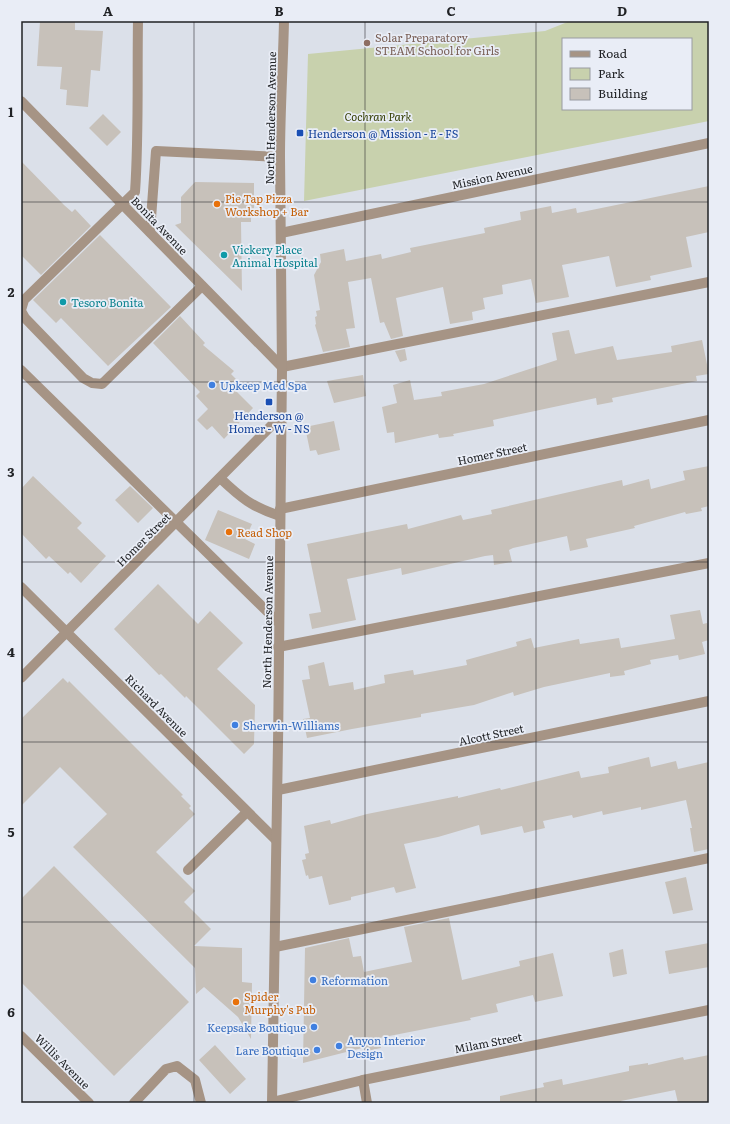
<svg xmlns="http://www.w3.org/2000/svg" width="730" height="1124" font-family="Literata,serif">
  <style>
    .green { fill: #c8d1ad; fill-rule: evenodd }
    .building { fill: #c7c1ba }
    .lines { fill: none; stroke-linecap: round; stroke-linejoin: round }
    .service { stroke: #a69485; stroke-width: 10 }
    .minor { stroke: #a69485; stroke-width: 10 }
    .tertiary { stroke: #a69485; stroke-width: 10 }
    .grid { fill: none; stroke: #202225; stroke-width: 1; stroke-opacity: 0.55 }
    .education-dot { fill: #8d6e63; stroke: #e9edf6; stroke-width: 1.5 }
    .transit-dot { fill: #1a4fb4; stroke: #e9edf6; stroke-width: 1.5 }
    .food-dot { fill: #e8710a; stroke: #e9edf6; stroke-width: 1.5 }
    .culture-dot { fill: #0f9aa8; stroke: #e9edf6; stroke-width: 1.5 }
    .shop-dot { fill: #3f7fe0; stroke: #e9edf6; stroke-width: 1.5 }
    .labels { text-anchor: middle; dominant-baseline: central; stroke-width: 3.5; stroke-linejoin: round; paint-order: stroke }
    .education-label { font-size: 11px; fill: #785e54; stroke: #e9edf6; text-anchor: start }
    .park-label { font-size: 11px; font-style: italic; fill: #343e02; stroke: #e9edf6 }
    .street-label { font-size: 11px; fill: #202225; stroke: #e9edf6 }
    .transit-label { font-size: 11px; fill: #164399; stroke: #e9edf6; text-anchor: start }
    .food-label { font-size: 11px; fill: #c56008; stroke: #e9edf6; text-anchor: start }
    .culture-label { font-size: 11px; fill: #0d838f; stroke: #e9edf6; text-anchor: start }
    .shop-label { font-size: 11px; fill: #366cbe; stroke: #e9edf6; text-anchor: start }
    .neatline { fill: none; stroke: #202225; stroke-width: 1.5 }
    .grid-label { font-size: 13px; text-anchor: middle; font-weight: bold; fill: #202225 }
  </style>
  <rect width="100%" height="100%" fill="#dbe0e9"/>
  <path class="green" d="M 570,21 L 709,21 L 709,121 L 304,201 L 308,54 L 545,31 ZM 563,39 L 691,39 L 691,109 L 563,109 Z"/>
  <path class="building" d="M 40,21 L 75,21 L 75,30 L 103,31 L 100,71 L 91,70 L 88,107 L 66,105 L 67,90 L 60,89 L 62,67 L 37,66 Z
    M 103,114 L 121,132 L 107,146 L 89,128 Z
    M 21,161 L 64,205 L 72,212 L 75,209 L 91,226 L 41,275 L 21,255 Z
    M 195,182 L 254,183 L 254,210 L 251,210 L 251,222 L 241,222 L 242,291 L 175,225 L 181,223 L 181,197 Z
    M 709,186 L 709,232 L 686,237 L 692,267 L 650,276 L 651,280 L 616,287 L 609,256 L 562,265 L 569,297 L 536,303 L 531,279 L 502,285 L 503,294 L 483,298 L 485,309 L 472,312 L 473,320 L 450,324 L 443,287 L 396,298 L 403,336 L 391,339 L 384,322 L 380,323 L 371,278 L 348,282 L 355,328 L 346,329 L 350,347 L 323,352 L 315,325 L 316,324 L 315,317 L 317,316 L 316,311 L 320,310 L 314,275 L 321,262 L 320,254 L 344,249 L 346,261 L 381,254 L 382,259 L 411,252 L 410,248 L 485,233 L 484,228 L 521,220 L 520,212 L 551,206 L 552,213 L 576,208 L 577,213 Z
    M 100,235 L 171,307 L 108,366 L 61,318 L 56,323 L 33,300 Z
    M 180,316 L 205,343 L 203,345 L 234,371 L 231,374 L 236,379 L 230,385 L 253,408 L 224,439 L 212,426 L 207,430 L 197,420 L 208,409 L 196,396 L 200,392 L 153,343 Z
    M 569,330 L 575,354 L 613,346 L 617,360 L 672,352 L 671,346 L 702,340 L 709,374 L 696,376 L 697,381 L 612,398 L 613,402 L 597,405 L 596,398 L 493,420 L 494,426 L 453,434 L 454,436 L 439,438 L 438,434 L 395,443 L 394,432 L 387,433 L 382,407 L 397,403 L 393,385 L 410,380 L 414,400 L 442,396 L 441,392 L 484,384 L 557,360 L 552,333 Z
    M 405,349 L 407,360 L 400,362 L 395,351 Z
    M 363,375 L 366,396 L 334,403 L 327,381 Z
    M 334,421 L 340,450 L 318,455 L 316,450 L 310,451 L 305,427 Z
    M 709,466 L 709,506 L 701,508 L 702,511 L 686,514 L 685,512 L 634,526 L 635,528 L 586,539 L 588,547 L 570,551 L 567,536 L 513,548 L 509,550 L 512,562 L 494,565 L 493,555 L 485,556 L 402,575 L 401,568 L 347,579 L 356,620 L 312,629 L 309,614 L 321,612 L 307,544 L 407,524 L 408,529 L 461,515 L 463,520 L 492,514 L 491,510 L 622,480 L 623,486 L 649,479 L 651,489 L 685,480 L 683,471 Z
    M 33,476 L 82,523 L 77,528 L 106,556 L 81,583 L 70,572 L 68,574 L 49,556 L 46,559 L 21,533 L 21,489 Z
    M 130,486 L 153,508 L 138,523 L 115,500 Z
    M 218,510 L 252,524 L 245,539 L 255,544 L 249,559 L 205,540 Z
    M 158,584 L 198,624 L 210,611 L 243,643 L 217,669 L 255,705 L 254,744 L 244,754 L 186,696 L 185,698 L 161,674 L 159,675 L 114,629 Z
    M 700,610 L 703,624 L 707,623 L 709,630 L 709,640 L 702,642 L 705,654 L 679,660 L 678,655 L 650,660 L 651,664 L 624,671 L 625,675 L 610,677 L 610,673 L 544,687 L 514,696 L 513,692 L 474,705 L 421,714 L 421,717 L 352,729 L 307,738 L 303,719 L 310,718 L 302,680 L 310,679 L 308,666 L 324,662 L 329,686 L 353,682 L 354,690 L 385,683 L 384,675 L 413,670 L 414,675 L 467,665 L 466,660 L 517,646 L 516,642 L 531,638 L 534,648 L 579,639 L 580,644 L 619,638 L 621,648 L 675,639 L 670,615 Z
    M 63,678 L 68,683 L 69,681 L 183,795 L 181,796 L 191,806 L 189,808 L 195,814 L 156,852 L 195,891 L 184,902 L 211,929 L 194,946 L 242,948 L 242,982 L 252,983 L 251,1039 L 238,1017 L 204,987 L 196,994 L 195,968 L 73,847 L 107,814 L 60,767 L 21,806 L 21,719 Z
    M 649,757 L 651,767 L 676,761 L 678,769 L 709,762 L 709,849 L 694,852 L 690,828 L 692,828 L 686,800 L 641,810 L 641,807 L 603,815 L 602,811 L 573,818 L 572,815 L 543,821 L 545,828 L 524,833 L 522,826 L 481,835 L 479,825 L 438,837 L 404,844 L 416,888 L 396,893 L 394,887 L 351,897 L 351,900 L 329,905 L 322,876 L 309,879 L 308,875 L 306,876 L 302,860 L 306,859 L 305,854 L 309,853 L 304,826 L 330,820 L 331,824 L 367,814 L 458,796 L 458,798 L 500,788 L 501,790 L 579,771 L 581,778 L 609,773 L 608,767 Z
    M 54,866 L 189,1002 L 114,1076 L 21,982 L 21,899 Z
    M 686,877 L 693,910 L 673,914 L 665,882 Z
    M 449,918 L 462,980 L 520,966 L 519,961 L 553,953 L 563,996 L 535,1002 L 533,995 L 496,1004 L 498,1012 L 470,1018 L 471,1020 L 379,1038 L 381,1048 L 367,1051 L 366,1047 L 303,1063 L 305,948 L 349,938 L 353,957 L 361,956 L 364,972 L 412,962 L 404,927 Z
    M 709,943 L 709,967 L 669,974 L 665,951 Z
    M 623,949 L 627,974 L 613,977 L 609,953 Z
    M 215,1045 L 246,1079 L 230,1094 L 199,1060 Z
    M 709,1055 L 709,1103 L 678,1103 L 675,1090 L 621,1101 L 622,1103 L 500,1103 L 500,1096 L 544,1087 L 543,1083 L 562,1079 L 563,1085 L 629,1071 L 629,1066 L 648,1063 L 648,1065 L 683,1057 L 684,1060 Z"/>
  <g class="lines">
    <path class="service" d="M 150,232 L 156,151 L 280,157
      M 21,310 L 24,300 L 135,192 C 139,135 137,78 138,21
      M 21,311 L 25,318 L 83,378 L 92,383 L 102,384 L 202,286
      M 282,367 L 709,282
      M 21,370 L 279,623
      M 220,478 C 241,498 252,507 280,516
      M 278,647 L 709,563
      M 188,870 L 247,812
      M 275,947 L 709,858
      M 363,1080 L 367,1103
      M 134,1103 L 166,1069 L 177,1066 L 195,1080 L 201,1103"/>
    <path class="minor" d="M 21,101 L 282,367
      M 281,233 L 709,143
      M 280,509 L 709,420
      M 21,587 L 276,840
      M 21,678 L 281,416
      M 278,790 L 709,701
      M 21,1036 L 89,1103
      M 272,1102 L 363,1080 L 709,1010"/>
    <path class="tertiary" d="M 272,1103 C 277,858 280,614 282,369 C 282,298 280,228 280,157 C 280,112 283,66 284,21"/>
  </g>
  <path class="grid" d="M 194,21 L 194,1103M 365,21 L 365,1103M 536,21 L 536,1103M 21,202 L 709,202M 21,382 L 709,382M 21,562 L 709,562M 21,742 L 709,742M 21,922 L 709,922"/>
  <circle class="education-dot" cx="367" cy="43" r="4"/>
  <g class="transit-dot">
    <rect x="296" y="129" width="8" height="8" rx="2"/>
    <rect x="265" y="398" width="8" height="8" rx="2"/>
  </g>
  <g class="food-dot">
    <circle cx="217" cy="204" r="4"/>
    <circle cx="229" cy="532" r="4"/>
    <circle cx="236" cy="1002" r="4"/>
  </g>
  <g class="culture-dot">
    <circle cx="224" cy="255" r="4"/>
    <circle cx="63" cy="302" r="4"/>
  </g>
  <g class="shop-dot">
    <circle cx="212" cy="385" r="4"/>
    <circle cx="235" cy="725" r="4"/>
    <circle cx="313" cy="980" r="4"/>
    <circle cx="314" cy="1027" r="4"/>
    <circle cx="339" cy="1046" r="4"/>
    <circle cx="317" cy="1050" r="4"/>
  </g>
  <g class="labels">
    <g class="education-label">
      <text x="375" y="37">Solar Preparatory<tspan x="375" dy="13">STEAM School for Girls</tspan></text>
    </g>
    <g class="park-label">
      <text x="378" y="116">Cochran Park</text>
    </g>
    <g class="street-label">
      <text transform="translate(270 118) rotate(-89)">North Henderson Avenue</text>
      <text transform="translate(492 176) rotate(-12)">Mission Avenue</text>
      <text transform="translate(160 225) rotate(46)">Bonita Avenue</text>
      <text transform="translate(492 453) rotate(-12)">Homer Street</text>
      <text transform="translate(143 539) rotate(-45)">Homer Street</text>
      <text transform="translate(267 622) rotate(-89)">North Henderson Avenue</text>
      <text transform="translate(157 705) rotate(45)">Richard Avenue</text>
      <text transform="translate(491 734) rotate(-12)">Alcott Street</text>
      <text transform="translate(488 1042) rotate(-11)">Milam Street</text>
      <text transform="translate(63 1061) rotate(45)">Willis Avenue</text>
    </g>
    <g class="transit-label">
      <text x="308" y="133">Henderson @ Mission - E - FS</text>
      <text x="269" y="415" text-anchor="middle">Henderson @<tspan x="269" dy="13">Homer - W - NS</tspan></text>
    </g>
    <g class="food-label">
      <text x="225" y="198">Pie Tap Pizza<tspan x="225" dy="13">Workshop + Bar</tspan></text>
      <text x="237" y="532">Read Shop</text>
      <text x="244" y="996">Spider<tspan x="244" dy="13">Murphy's Pub</tspan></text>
    </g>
    <g class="culture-label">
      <text x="232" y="249">Vickery Place<tspan x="232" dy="13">Animal Hospital</tspan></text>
      <text x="71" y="302">Tesoro Bonita</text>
    </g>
    <g class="shop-label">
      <text x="220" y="385">Upkeep Med Spa</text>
      <text x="243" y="725">Sherwin-Williams</text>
      <text x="321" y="980">Reformation</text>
      <text x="306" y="1027" text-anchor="end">Keepsake Boutique</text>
      <text x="347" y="1040">Anyon Interior<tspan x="347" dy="13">Design</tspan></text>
      <text x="309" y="1050" text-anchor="end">Lare Boutique</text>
    </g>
  </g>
  <rect width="730" height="1124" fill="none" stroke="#e9edf6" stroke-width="44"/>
  <rect x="562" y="38" width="130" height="72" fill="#e9edf6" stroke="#999ca2"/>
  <rect x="570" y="51" width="20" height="6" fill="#a69485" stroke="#999ca2"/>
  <text x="598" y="58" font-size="12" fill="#202225">Road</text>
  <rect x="570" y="68" width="20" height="12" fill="#c8d1ad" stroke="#999ca2"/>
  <text x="598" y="78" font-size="12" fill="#202225">Park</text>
  <rect x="570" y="88" width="20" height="12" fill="#c7c1ba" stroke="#999ca2"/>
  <text x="598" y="98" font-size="12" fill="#202225">Building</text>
  <rect x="22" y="22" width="686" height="1080" class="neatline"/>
  <g class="grid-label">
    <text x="108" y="16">A</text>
    <text x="279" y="16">B</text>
    <text x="451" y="16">C</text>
    <text x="622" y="16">D</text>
    <text x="11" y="117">1</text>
    <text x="11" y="297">2</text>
    <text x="11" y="477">3</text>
    <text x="11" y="657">4</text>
    <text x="11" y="837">5</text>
    <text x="11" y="1017">6</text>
  </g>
</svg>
